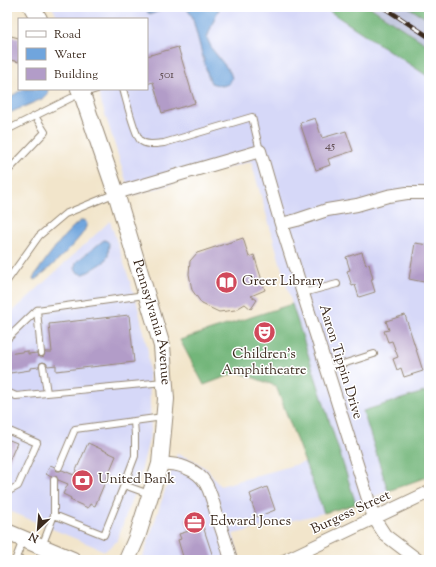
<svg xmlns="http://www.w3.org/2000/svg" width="436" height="567" font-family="'Sorts Mill Goudy',serif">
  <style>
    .built { fill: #d6d8f8 }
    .industrial { fill: #bec3dd }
    .forest { fill: #73b67a; stroke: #57704c }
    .water { fill: #70a5dd; stroke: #56687e }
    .building { fill: #b29cc8 }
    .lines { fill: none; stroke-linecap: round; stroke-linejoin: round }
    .lane-casing { stroke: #968874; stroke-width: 8 }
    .street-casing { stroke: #968874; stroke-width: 14 }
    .secondary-casing { stroke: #968874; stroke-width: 18 }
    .lane { stroke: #fff; stroke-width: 6 }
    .street { stroke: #fff; stroke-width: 12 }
    .secondary { stroke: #fff; stroke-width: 16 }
    .rail-casing { stroke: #3b2a1e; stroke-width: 4.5 }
    .rail { stroke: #fff; stroke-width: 3; stroke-dasharray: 9; stroke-linecap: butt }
    .labels { text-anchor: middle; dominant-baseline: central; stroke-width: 3; stroke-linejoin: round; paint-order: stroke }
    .number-label { font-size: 12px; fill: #594648 }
    .poi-label { font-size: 14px; fill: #3b2a1e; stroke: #fff; text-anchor: start }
    .street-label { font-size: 14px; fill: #3b2a1e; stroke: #fff }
  </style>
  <rect width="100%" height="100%" fill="#fff"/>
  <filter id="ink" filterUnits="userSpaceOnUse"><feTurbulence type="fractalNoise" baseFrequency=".025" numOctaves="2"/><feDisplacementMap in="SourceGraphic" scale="8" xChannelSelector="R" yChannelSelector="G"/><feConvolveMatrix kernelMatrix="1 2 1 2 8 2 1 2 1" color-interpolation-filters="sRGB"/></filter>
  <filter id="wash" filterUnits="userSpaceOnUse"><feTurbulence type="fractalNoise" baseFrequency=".012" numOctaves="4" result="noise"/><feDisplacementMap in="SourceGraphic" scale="16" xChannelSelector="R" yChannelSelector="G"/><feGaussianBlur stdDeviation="0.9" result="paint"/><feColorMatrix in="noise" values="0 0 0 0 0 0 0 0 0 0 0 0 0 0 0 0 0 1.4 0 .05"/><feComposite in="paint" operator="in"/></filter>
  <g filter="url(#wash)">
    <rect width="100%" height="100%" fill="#f2e5cb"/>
    <path class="built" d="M 52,7 L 323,7 L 429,77 L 429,397 L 426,391 L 363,411 L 388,491 L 356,504 L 292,304 L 251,161 L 131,196 L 97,89 L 147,89 L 147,19 L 59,19 Z
      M 110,221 L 137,303 L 148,351 L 151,431 L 140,476 L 117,541 L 105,551 L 7,510 L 7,317 Z
      M 177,454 L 193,460 L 208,470 L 220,486 L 305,462 L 324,513 L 233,534 L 240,560 L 142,560 Z"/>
    <path class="industrial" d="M 370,7 L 408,7 L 429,20 L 429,46 Z"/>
    <path class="forest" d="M 323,7 L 370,7 L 429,46 L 429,77 Z
      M 408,7 L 429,7 L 429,20 Z
      M 292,304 L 356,504 L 324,513 L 276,386 L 238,372 L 204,385 L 180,340 Z
      M 427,391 L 429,397 L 429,476 L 388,491 L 363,411 Z"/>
    <path class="water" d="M 150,7 L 168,7 L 152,14 L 148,13 L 147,10 Z
      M 184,7 L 220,7 L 215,17 L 207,38 L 212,49 L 230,72 L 232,78 L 229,84 L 222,86 L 211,83 L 208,76 L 192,16 L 187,9 Z
      M 23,89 L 48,89 L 48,94 L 46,96 L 42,99 L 7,114 L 7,99 Z
      M 83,220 L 85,221 L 87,223 C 86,227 85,230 82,234 C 77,242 41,278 34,280 L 33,278 C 42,265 69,225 83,220 Z
      M 104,240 L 107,241 L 109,243 L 108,256 L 104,262 L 90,271 L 84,274 L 78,273 L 75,268 L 76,262 Z"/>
    <g id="blocks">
      <path class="building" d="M 7,35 L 19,38 L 19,62 L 7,59 Z
        M 178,47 L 195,103 L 162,113 L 153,82 L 147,84 L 147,56 Z
        M 315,118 L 322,138 L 346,131 L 353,151 L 328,159 L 330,165 L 316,170 L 300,123 Z
        M 243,238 L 249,257 L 254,255 L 265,290 L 251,296 L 257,300 L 251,309 L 245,304 L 235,310 L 219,312 L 202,304 L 192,290 L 189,274 L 190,261 L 197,253 Z
        M 415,243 L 429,245 L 429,283 L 409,279 Z
        M 362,252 L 366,265 L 369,264 L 373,279 L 371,279 L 375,292 L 359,297 L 355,285 L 352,286 L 347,271 L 350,270 L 346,257 Z
        M 129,315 L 134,362 L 56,371 L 56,365 L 48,366 L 46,363 L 43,362 L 40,363 L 39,367 L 30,368 L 30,370 L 10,373 L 8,354 L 28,351 L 28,354 L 37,353 L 38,356 L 41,357 L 44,356 L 45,352 L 52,352 L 49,324 Z
        M 405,315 L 423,371 L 404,377 L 401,368 L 397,370 L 393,359 L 398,357 L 392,341 L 388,342 L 384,331 L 389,330 L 386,321 Z
        M 7,439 L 17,443 L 7,466 Z
        M 88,443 L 116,456 L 95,506 L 90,504 L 88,508 L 70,500 L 71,498 L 63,494 L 68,484 L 58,480 L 56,476 L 54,476 L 51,477 L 46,474 L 50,465 L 55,467 L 55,469 L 57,471 L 60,471 L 62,470 L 74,475 Z
        M 267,487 L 275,510 L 257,517 L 251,501 L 252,500 L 250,494 Z
        M 199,514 L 214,560 L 184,560 L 178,540 L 181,539 L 179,534 L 189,531 L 185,519 Z"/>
    </g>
  </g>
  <g filter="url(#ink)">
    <use href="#blocks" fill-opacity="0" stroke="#968874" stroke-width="1"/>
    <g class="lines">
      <defs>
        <path id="lane" d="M 123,89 C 126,99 134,133 140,140 C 146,146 156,144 164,143 L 252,117 L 260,151
          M 7,130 L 75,96 L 97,89
          M 7,172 L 45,132 L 35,116
          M 7,281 L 39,236 L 65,214 L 116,193
          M 303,293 L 337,284
          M 7,339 L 37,310
          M 41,353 L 37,310 L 145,295
          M 43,366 L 47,393 L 164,382
          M 327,369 L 374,354
          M 7,392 L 16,396 L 47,393
          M 7,430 L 37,443 L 18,486 L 7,492
          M 59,467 L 75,429 L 134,421
          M 54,480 L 54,515
          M 124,485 L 135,456 L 135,435 L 134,421 L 163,417
          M 42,546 L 54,515 L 104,535 L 124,485 L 149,494
          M 21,560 L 16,558 L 23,540"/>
        <path id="street" d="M 116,193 L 260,151 L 281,224 L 374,518 L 385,535 L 418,560
          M 281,224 L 297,220 L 327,210 L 357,205 L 388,196 L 407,193 L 429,193
          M 160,464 C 176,463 197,468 206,484 C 211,493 214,505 217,516 C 222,530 227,545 231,560
          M 286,560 L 429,492"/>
        <g id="secondary">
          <path d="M 32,7 L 39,19"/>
          <path id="s1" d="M 79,89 L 82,94 L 116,193 L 162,346 L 166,399 L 160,464 L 137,537 L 127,560"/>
          <path d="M 7,532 L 73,560"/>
        </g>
      </defs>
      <use href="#lane" class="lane-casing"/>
      <use href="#street" class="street-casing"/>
      <use href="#secondary" class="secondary-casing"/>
      <use href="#lane" class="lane"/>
      <use href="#street" class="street"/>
      <use href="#secondary" class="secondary"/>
      <defs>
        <path id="rail" d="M 383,7 L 429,37"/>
      </defs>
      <use href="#rail" class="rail-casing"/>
      <use href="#rail" class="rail"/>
    </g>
  </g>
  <defs>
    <symbol id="library-disc" viewBox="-11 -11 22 22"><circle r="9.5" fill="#d1495b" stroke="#fff"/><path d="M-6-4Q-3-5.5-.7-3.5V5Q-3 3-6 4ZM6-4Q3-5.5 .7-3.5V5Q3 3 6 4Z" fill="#fff"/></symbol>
    <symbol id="theatre-disc" viewBox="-11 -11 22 22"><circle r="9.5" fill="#d1495b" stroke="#fff"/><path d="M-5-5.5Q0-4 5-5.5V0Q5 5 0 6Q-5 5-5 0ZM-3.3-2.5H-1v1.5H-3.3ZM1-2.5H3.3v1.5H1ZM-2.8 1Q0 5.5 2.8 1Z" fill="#fff"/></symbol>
    <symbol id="bank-disc" viewBox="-11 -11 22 22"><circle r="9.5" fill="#d1495b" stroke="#fff"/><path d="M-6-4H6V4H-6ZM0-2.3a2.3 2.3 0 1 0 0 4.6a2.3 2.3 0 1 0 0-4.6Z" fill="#fff"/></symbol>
    <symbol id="office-disc" viewBox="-11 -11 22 22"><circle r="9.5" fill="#d1495b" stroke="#fff"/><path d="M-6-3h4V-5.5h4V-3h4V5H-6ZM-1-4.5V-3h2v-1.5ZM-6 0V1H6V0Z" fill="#fff"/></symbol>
  </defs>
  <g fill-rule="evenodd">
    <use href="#library-disc" x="214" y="270" width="25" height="25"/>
    <use href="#theatre-disc" x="252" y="320" width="25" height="25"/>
    <use href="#bank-disc" x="70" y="468" width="25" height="25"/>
    <use href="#office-disc" x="182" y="510" width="25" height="25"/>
  </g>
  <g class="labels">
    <g class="number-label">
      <text x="167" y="75">501</text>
      <text x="330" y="146">45</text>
    </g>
    <g class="poi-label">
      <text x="242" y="282">Greer Library</text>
      <text x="264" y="355" text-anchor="middle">Children's<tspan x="264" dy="16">Amphitheatre</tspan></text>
      <text x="98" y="480">United Bank</text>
      <text x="210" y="522">Edward Jones</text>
    </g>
    <g class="street-label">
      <text stroke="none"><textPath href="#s1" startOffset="245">Pennsylvania Avenue</textPath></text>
      <text transform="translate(340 362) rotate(73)">Aaron Tippin Drive</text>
      <text transform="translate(351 513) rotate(-25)">Burgess Street</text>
    </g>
  </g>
  <rect width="436" height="567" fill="none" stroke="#fff" stroke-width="24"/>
  <rect x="18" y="18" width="130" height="72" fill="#ffffff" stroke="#b1aaa5"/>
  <rect x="26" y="31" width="20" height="6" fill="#ffffff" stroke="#b1aaa5"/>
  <text x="54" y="38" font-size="12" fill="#3b2a1e">Road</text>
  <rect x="26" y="48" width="20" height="12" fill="#70a5dd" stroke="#b1aaa5"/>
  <text x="54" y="58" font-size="12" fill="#3b2a1e">Water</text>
  <rect x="26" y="68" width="20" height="12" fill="#b29cc8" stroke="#b1aaa5"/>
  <text x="54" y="78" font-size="12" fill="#3b2a1e">Building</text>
  <g transform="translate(38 529) rotate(206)" stroke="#ffffff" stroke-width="3" paint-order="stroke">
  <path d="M0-3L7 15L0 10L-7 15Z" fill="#3b2a1e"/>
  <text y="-6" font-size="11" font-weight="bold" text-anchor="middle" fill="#3b2a1e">N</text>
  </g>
</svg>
